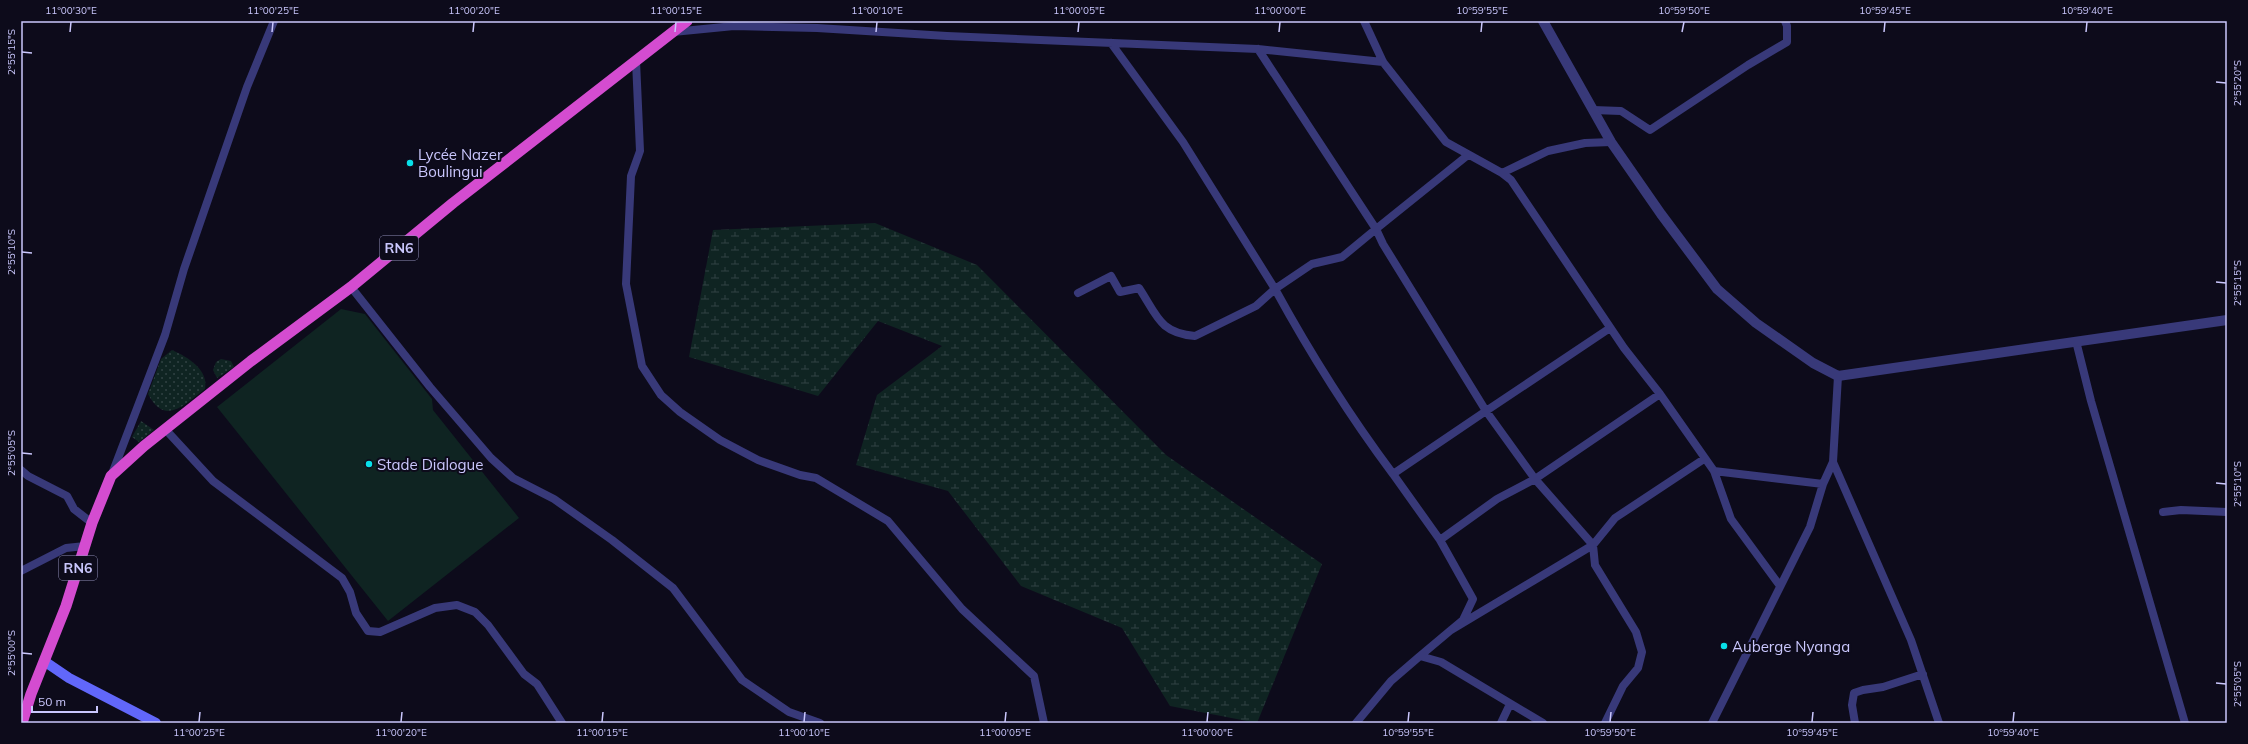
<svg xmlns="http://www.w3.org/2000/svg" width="2248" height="744" font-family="Mulish,sans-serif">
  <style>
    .grass { fill: url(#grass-dots) }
    .wetland { fill: url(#wetland-marsh) }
    .park { fill: #0f2422 }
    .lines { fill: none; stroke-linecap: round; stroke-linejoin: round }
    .minor { stroke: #383979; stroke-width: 8 }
    .tertiary { stroke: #383979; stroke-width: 10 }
    .secondary { stroke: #6167fa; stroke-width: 10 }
    .trunk { stroke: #d44cd0; stroke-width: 11 }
    .ticks { fill: none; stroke: #cac7fd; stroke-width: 1.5 }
    .poi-dot { fill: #08e0e9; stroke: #0d0b1b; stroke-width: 1.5 }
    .labels { text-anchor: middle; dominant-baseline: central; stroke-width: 4; stroke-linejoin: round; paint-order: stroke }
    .shield { fill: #0d0b1b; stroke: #918fb9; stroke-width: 1 }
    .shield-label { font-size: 14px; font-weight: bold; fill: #cac7fd }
    .poi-label { font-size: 15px; fill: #cac7fd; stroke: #0d0b1b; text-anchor: start }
    .neatline { fill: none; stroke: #cac7fd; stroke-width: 1.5 }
    .ticks-label { font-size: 10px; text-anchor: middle; fill: #cac7fd }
  </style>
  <defs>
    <pattern id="grass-dots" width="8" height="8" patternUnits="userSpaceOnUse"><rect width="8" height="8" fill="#0f2422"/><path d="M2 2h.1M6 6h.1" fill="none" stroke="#314243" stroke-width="1.8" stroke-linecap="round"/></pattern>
    <pattern id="wetland-marsh" width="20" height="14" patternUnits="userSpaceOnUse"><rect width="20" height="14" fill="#0f2422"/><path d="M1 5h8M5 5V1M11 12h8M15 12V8" fill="none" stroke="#314243"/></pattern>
  </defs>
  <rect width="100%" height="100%" fill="#0d0b1b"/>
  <path class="grass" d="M 172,350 C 188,357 209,370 205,389 C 185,404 165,427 148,394 L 161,359 Z
    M 221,359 L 231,361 L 234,367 L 217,378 L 213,370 L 216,362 Z
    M 141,421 L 154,430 L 139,442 L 132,437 Z"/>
  <path class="wetland" d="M 875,223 L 977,265 L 1166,455 L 1322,564 L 1257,723 L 1170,706 L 1122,628 L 1021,586 L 948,491 L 856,465 L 877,395 L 942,346 L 878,321 L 818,396 L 689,357 L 713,230 Z"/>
  <path class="park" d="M 341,309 L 365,314 L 432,399 L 433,410 L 519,518 L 388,621 L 217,407 Z"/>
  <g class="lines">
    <path class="minor" d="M 1364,21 L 1383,62 L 1446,142 L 1502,173 L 1511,180 L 1624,348 L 1660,394 L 1714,471 L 1731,519 L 1780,586
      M 673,32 L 734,26 L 817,28 L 947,36 L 1258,49 L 1383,62
      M 1258,49 L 1376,229 L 1342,257 L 1312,264 L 1275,289 C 1310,353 1349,415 1393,474
      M 636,61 L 640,151 L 631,176 L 626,284 L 642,366 L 661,395 L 680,412 L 720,440 L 758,460 L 800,475 L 816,478 L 888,521 L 962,609 L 1034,676 L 1044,723
      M 1593,110 L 1621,111 L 1650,130 L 1748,65 L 1787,42 L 1787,26 L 1785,21
      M 1468,155 L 1376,229 L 1383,244 L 1486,411 L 1610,328
      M 1502,173 L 1548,151 L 1585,143 L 1611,142
      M 351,287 L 430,387 L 491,458 L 513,478 L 554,499 L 612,540 L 673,588 L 742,680 L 789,712 L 820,723
      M 1078,293 L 1111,276 L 1120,292 L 1139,288 C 1157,315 1159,333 1195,336 L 1256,306 L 1275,289 L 1183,142 L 1111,43
      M 2076,341 L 2091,401 L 2185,723
      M 166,430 L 213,481 L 342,578 L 350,592 L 356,613 L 368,631 L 380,632 L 435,608 L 457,605 L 475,612 L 488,625 L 524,674 L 537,684 L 562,723
      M 1833,462 L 1911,640 L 1939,723
      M 21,470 L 28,476 L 67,496 L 74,509 L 92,523
      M 1714,471 L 1823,484
      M 112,474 L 165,335 L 184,269 L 247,87 L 274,21
      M 2163,512 L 2181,510 L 2227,512
      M 21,571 L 66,548 L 85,546
      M 1451,630 L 1463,620 L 1473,599 L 1440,540 L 1393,474 L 1486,411 L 1535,479 L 1660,394
      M 1420,656 L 1451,630 L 1593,545 L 1535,479 L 1497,499 L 1440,540
      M 1356,723 L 1391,681 L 1420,656 L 1441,662 L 1543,723
      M 1501,723 L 1510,704
      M 1605,723 L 1623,686 L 1638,668 L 1642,652 L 1636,632 L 1595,565 L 1593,545 L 1615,518 L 1704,459
      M 1712,723 L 1810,527 L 1823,484 L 1833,462 L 1838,376
      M 1855,723 L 1852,705 L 1854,693 L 1863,690 L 1883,687 L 1923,674"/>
    <path class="tertiary" d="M 1543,21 L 1611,142 L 1661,214 L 1717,289 L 1756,323 L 1813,363 L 1838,376 L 2227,320"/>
    <path class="secondary" d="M 44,661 L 69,678 L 156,723"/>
    <path class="trunk" d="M 22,723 L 31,694 L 66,606 L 92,523 L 111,476 L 144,446 L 251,361 L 351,287 L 453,203 L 687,21"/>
  </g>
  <path class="ticks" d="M 70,32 L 71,22M 272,32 L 273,22M 473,32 L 474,22M 675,32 L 676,22M 876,32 L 877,22M 1078,32 L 1079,22M 1279,32 L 1280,22M 1481,32 L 1482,22M 1682,32 L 1684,22M 1884,32 L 1885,22M 2086,32 L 2087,22M 22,52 L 32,53M 2216,82 L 2226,83M 22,252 L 32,253M 2216,282 L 2226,283M 22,453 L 32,454M 2216,483 L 2226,484M 22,653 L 32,654M 2216,683 L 2226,684M 199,722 L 200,712M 401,722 L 402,712M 602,722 L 603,712M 804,722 L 805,712M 1005,722 L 1006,712M 1207,722 L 1208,712M 1408,722 L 1409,712M 1610,722 L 1611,712M 1812,722 L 1813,712M 2013,722 L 2014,712"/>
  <g class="poi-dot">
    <circle cx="410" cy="163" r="4"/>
    <circle cx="369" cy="464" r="4"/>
    <circle cx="1724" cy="646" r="4"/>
  </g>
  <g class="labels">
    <g class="shield">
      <rect x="380" y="236" width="38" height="24" rx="3"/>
      <rect x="59" y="556" width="38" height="24" rx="3"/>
    </g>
    <g class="shield-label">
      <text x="399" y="248">RN6</text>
      <text x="78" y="568">RN6</text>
    </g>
    <g class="poi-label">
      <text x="418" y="154">Lycée Nazer<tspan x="418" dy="17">Boulingui</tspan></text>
      <text x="377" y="464">Stade Dialogue</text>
      <text x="1732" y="646">Auberge Nyanga</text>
    </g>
  </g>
  <rect width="2248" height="744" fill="none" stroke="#0d0b1b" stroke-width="44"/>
  <path d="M32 706v6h65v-6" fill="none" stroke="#cac7fd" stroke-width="2"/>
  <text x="38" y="706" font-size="12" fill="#cac7fd" stroke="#0d0b1b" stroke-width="3" paint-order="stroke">50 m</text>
  <rect x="22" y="22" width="2204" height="700" class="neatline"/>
  <g class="ticks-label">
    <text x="71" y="14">11°00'30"E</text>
    <text x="273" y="14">11°00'25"E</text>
    <text x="474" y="14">11°00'20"E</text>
    <text x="676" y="14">11°00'15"E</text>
    <text x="877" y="14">11°00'10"E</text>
    <text x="1079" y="14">11°00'05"E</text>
    <text x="1280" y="14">11°00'00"E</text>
    <text x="1482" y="14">10°59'55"E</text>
    <text x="1684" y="14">10°59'50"E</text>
    <text x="1885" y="14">10°59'45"E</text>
    <text x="2087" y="14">10°59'40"E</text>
    <text transform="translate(11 52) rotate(-90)" y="4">2°55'15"S</text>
    <text transform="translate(2237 83) rotate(-90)" y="4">2°55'20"S</text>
    <text transform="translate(11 252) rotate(-90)" y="4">2°55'10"S</text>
    <text transform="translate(2237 283) rotate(-90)" y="4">2°55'15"S</text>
    <text transform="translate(11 453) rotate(-90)" y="4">2°55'05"S</text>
    <text transform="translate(2237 484) rotate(-90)" y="4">2°55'10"S</text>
    <text transform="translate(11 653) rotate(-90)" y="4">2°55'00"S</text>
    <text transform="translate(2237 684) rotate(-90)" y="4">2°55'05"S</text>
    <text x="199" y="736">11°00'25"E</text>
    <text x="401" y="736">11°00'20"E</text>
    <text x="602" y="736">11°00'15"E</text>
    <text x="804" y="736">11°00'10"E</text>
    <text x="1005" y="736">11°00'05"E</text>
    <text x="1207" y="736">11°00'00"E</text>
    <text x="1408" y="736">10°59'55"E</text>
    <text x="1610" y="736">10°59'50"E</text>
    <text x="1812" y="736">10°59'45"E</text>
    <text x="2013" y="736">10°59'40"E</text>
  </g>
</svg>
